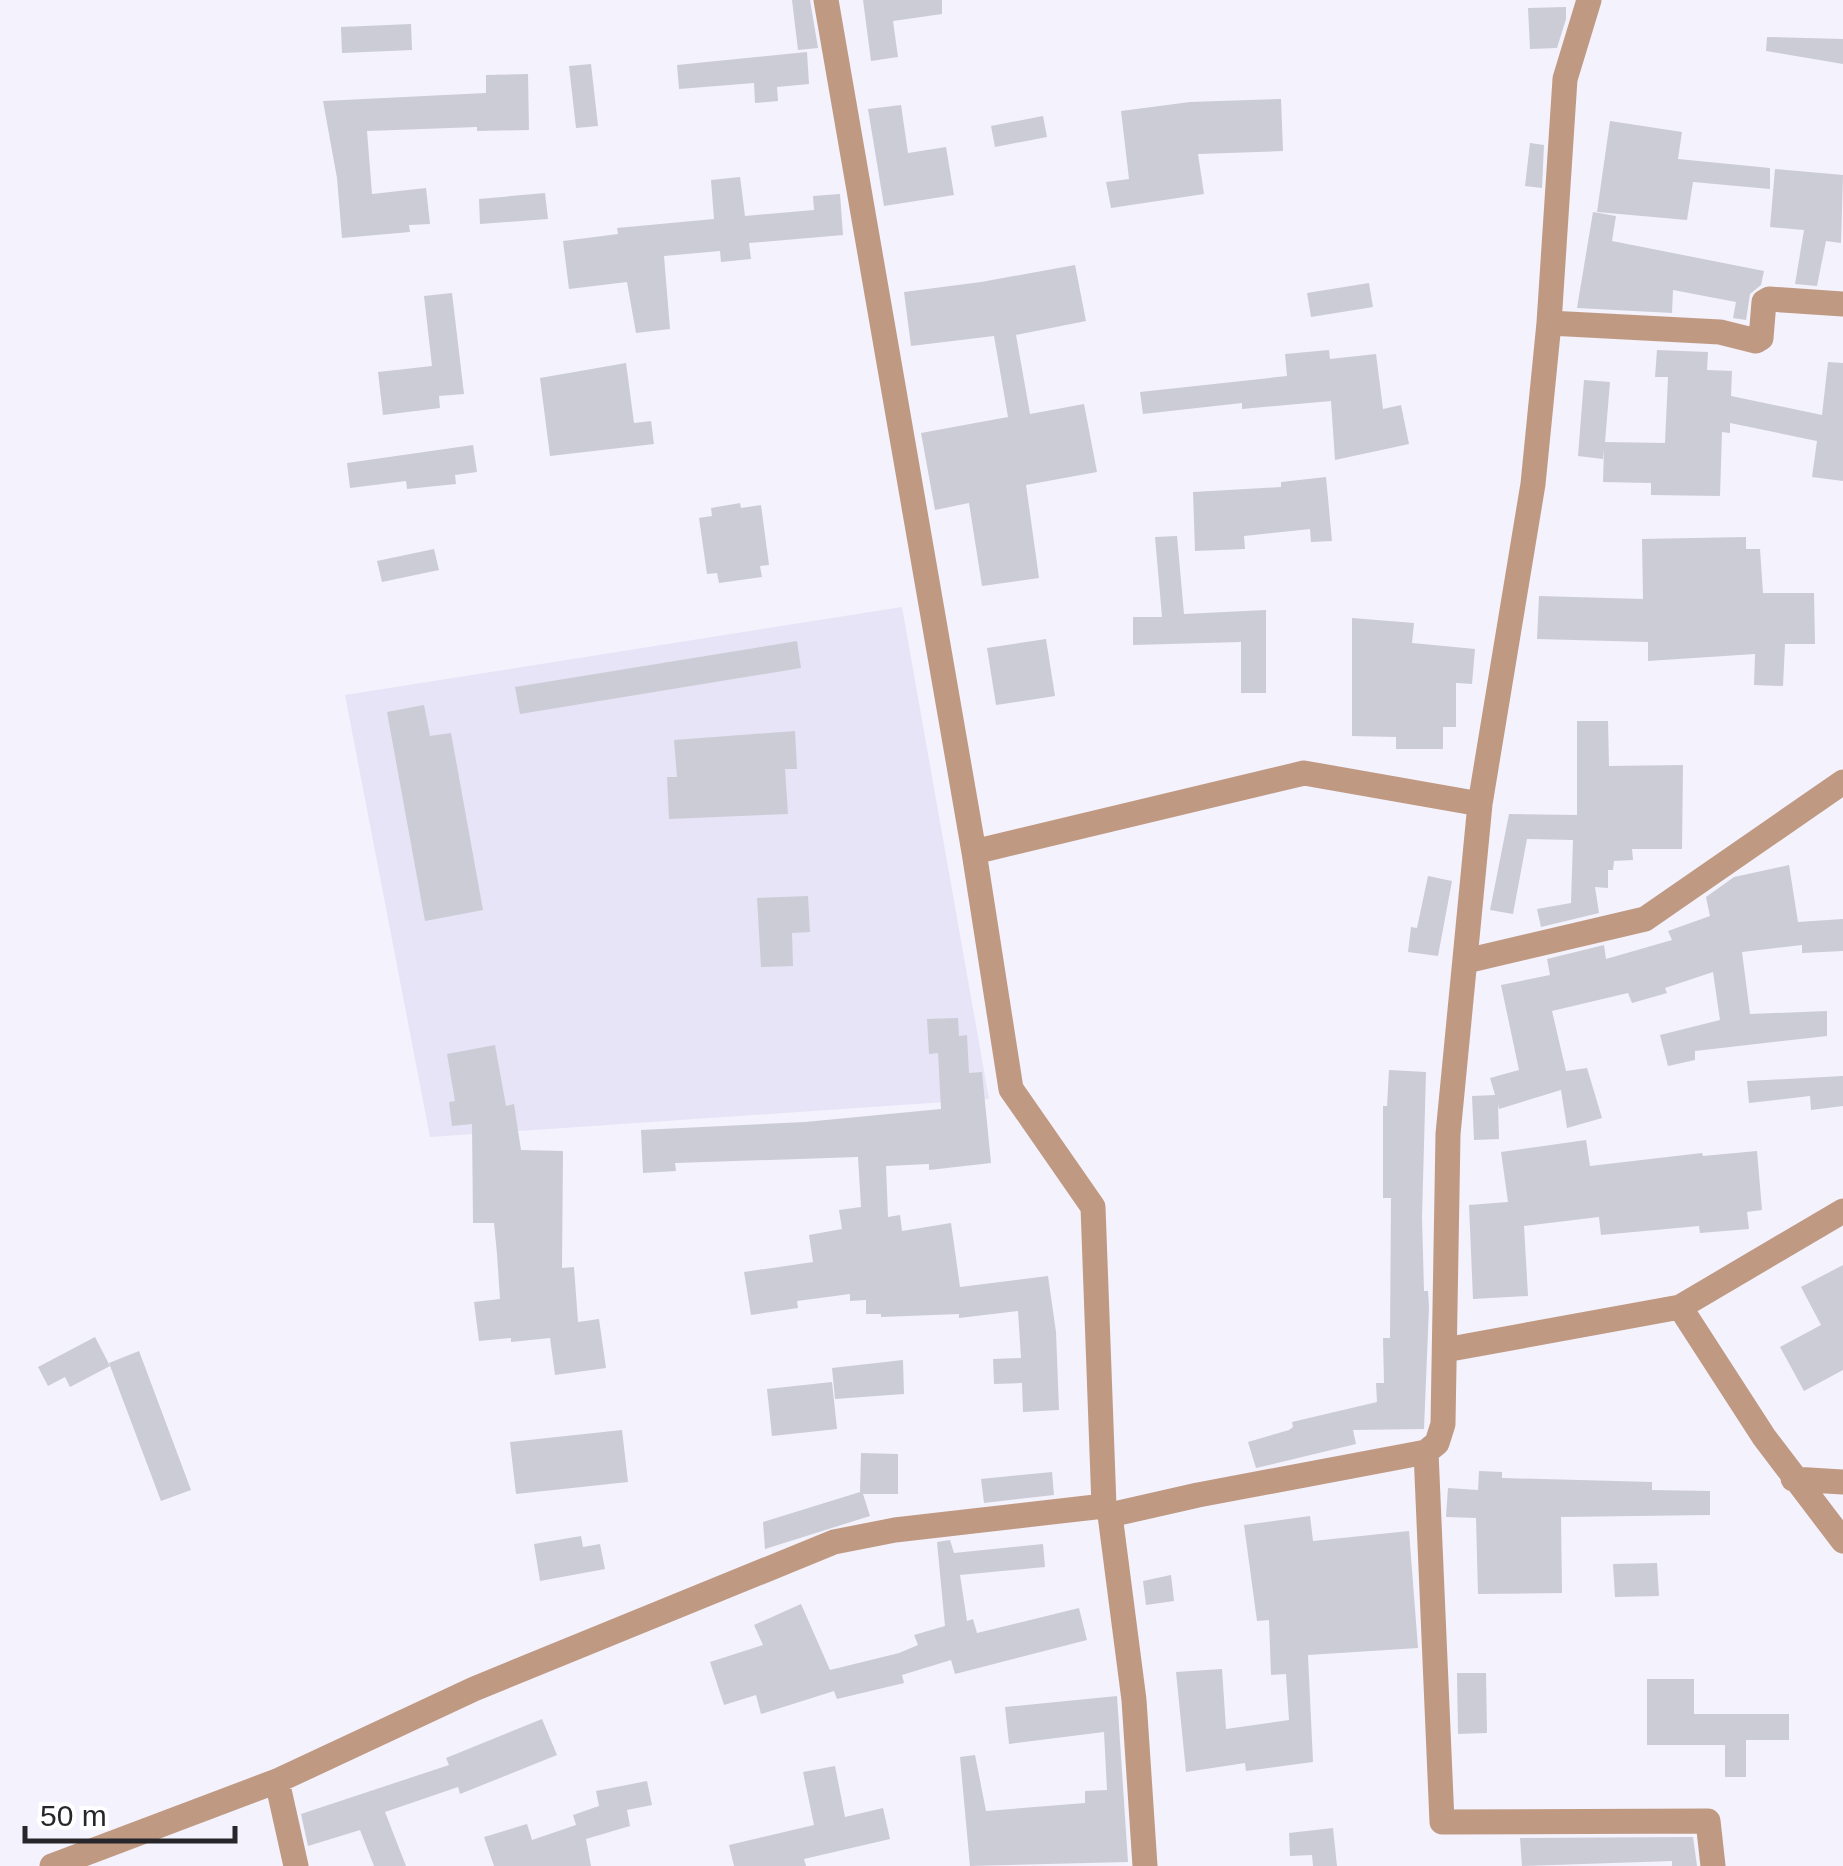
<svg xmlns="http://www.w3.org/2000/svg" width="1843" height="1866" font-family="Helvetica,sans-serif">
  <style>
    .built { fill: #e6e4f6 }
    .building { fill: #ccccd6 }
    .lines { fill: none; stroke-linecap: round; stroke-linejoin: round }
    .minor { stroke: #c09982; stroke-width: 25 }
  </style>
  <rect width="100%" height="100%" fill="#f3f2fd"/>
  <path class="built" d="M 902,607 L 989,1099 L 430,1137 L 345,695 Z"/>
  <path class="building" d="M 792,0 L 810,0 L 818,48 L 798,50 Z
    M 863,0 L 942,0 L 942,14 L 893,21 L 898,57 L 871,61 Z
    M 1566,7 L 1566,19 L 1557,48 L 1530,49 L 1528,8 Z
    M 411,24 L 412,50 L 342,53 L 341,27 Z
    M 1767,37 L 1843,39 L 1843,64 L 1766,51 Z
    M 807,52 L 809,84 L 777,87 L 778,101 L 755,103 L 754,83 L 679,89 L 677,65 Z
    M 591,64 L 598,126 L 576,128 L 569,66 Z
    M 528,74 L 529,130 L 477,131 L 477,127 L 367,131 L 372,194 L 426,188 L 430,224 L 409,225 L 410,232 L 342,238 L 337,178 L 323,101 L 486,93 L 486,75 Z
    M 1281,99 L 1283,151 L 1198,154 L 1204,194 L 1111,208 L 1106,182 L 1129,179 L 1121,111 L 1190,102 Z
    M 901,105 L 908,153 L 946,147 L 954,195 L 884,206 L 868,109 Z
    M 1043,116 L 1047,137 L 995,147 L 991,126 Z
    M 1610,121 L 1682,132 L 1678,159 L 1770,168 L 1770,189 L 1693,182 L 1687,220 L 1597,212 Z
    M 1530,143 L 1544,145 L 1542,188 L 1525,186 Z
    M 1775,169 L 1843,175 L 1841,243 L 1826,241 L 1817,286 L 1795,284 L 1804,230 L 1770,227 Z
    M 740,177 L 745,216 L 814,210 L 813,196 L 840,194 L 843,235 L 749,243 L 751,259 L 721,262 L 720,251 L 664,256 L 670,329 L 636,333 L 627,282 L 569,289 L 563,241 L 618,234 L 617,228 L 714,219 L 711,180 Z
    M 545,193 L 548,219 L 480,224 L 479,199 Z
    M 1593,212 L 1616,216 L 1612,241 L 1764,271 L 1761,285 L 1750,294 L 1746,320 L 1733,318 L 1736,302 L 1673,290 L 1672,313 L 1577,308 Z
    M 1075,265 L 1086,321 L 1016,335 L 1030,414 L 1084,404 L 1097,472 L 1026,485 L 1039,578 L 982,586 L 969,503 L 935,510 L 921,433 L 1008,417 L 994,336 L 911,346 L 904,292 L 981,282 Z
    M 1369,283 L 1373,307 L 1311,317 L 1307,293 Z
    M 452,293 L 464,394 L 439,396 L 440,408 L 383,415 L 378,372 L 432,366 L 424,296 Z
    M 1329,350 L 1330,359 L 1376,354 L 1383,409 L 1401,405 L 1409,444 L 1335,460 L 1331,401 L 1242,409 L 1242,403 L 1143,414 L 1140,392 L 1287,376 L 1285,354 Z
    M 1657,350 L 1708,352 L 1707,370 L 1732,371 L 1731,396 L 1822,415 L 1828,362 L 1843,363 L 1843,481 L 1812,477 L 1817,441 L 1730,423 L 1730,433 L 1722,432 L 1720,496 L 1651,495 L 1651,483 L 1603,482 L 1604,449 L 1603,459 L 1578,456 L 1584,380 L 1610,382 L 1605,442 L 1665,443 L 1668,377 L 1655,377 Z
    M 626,363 L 634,423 L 651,421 L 654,444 L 550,456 L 540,378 Z
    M 473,445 L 477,472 L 455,475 L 456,484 L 407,489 L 406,481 L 350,488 L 347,463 Z
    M 1326,477 L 1332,541 L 1311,542 L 1310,529 L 1244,536 L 1245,549 L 1195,551 L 1193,492 L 1281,487 L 1281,482 Z
    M 740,503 L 741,508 L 761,505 L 769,565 L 760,566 L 762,577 L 719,583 L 717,573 L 707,574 L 699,518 L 712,516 L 711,508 Z
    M 1177,536 L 1184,614 L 1266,610 L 1266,693 L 1241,693 L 1241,642 L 1133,645 L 1133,617 L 1162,617 L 1155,537 Z
    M 1746,537 L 1746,549 L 1760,549 L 1763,593 L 1814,593 L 1815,644 L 1785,644 L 1783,686 L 1754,685 L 1755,654 L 1648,661 L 1648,642 L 1537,639 L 1539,596 L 1643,599 L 1642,539 Z
    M 434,549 L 439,570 L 382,582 L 377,561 Z
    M 1352,618 L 1414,623 L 1412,643 L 1475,649 L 1472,684 L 1456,683 L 1456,727 L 1443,727 L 1443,749 L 1396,749 L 1396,737 L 1352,736 Z
    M 1046,639 L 1055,696 L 996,705 L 987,648 Z
    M 797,641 L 801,668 L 520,714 L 515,687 Z
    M 424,705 L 430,736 L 451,733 L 483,910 L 425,921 L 387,712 Z
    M 1577,721 L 1608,721 L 1609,766 L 1683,765 L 1682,849 L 1632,849 L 1633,860 L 1614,861 L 1613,870 L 1608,870 L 1608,888 L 1595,887 L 1599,913 L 1541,927 L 1537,909 L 1571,903 L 1573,840 L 1527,839 L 1513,914 L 1490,910 L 1509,814 L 1577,815 Z
    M 795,731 L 797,769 L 785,769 L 788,814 L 669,819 L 667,777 L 677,777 L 674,740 Z
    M 1789,865 L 1798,922 L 1843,919 L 1843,951 L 1802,953 L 1802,945 L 1742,952 L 1750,1014 L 1827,1011 L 1827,1036 L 1695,1051 L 1695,1060 L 1668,1066 L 1660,1035 L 1720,1020 L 1713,972 L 1665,988 L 1667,993 L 1632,1003 L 1628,993 L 1552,1011 L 1566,1071 L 1587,1068 L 1602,1118 L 1567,1128 L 1561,1090 L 1499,1109 L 1498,1104 L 1499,1139 L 1474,1140 L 1472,1096 L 1495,1095 L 1490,1078 L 1519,1070 L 1501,985 L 1550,975 L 1547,959 L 1604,945 L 1606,959 L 1672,940 L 1668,931 L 1710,916 L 1706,897 L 1734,877 Z
    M 1428,876 L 1452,881 L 1438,956 L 1408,952 L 1411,927 L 1417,928 Z
    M 808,896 L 810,932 L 792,933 L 793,966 L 761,967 L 757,898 Z
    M 958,1018 L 959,1036 L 967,1035 L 969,1073 L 982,1072 L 991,1163 L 929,1170 L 929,1164 L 886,1166 L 888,1217 L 900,1215 L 902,1231 L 951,1223 L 960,1287 L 1048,1276 L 1056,1332 L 1059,1410 L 1023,1412 L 1022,1383 L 994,1384 L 993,1359 L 1021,1358 L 1018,1311 L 959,1318 L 959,1314 L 881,1317 L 881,1314 L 866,1314 L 866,1300 L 850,1301 L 850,1294 L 797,1301 L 798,1308 L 751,1315 L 744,1272 L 813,1262 L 809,1235 L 842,1229 L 839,1210 L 861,1207 L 858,1157 L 675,1163 L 676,1171 L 643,1173 L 641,1130 L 805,1122 L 941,1109 L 938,1053 L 929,1054 L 927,1019 Z
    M 495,1045 L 506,1106 L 514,1104 L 521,1150 L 563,1151 L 562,1268 L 574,1267 L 578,1322 L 599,1319 L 606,1368 L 555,1375 L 550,1338 L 511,1342 L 511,1338 L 479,1341 L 474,1302 L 500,1299 L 497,1254 L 494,1223 L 473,1223 L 472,1124 L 452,1126 L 449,1102 L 455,1101 L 447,1054 Z
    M 1389,1070 L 1426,1072 L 1422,1217 L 1424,1291 L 1428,1291 L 1429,1307 L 1424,1429 L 1353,1430 L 1356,1444 L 1256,1468 L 1248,1442 L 1289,1430 L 1293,1427 L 1292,1422 L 1377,1402 L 1376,1383 L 1384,1383 L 1383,1338 L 1390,1338 L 1391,1198 L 1383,1198 L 1383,1106 L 1387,1106 Z
    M 1843,1076 L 1843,1106 L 1811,1110 L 1810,1096 L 1749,1103 L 1747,1081 Z
    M 1586,1140 L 1590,1166 L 1702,1153 L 1703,1156 L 1757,1151 L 1762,1210 L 1747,1212 L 1749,1229 L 1700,1233 L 1699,1226 L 1601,1235 L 1599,1217 L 1524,1226 L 1528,1296 L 1473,1299 L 1469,1205 L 1508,1202 L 1501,1152 Z
    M 1843,1265 L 1843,1370 L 1804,1391 L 1780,1347 L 1821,1325 L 1801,1287 Z
    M 95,1337 L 110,1366 L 70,1387 L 65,1377 L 48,1386 L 38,1367 Z
    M 139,1351 L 191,1490 L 161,1501 L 109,1363 Z
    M 903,1360 L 904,1394 L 835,1399 L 832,1368 Z
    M 832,1382 L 837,1429 L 772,1436 L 767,1389 Z
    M 622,1430 L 628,1482 L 516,1494 L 510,1442 Z
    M 861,1453 L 898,1454 L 898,1494 L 863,1494 L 870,1516 L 765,1549 L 763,1522 L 860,1492 Z
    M 1479,1471 L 1502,1472 L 1502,1478 L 1652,1482 L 1652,1490 L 1710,1491 L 1710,1515 L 1561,1517 L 1562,1593 L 1478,1594 L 1476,1518 L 1446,1517 L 1448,1488 L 1478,1490 Z
    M 1052,1472 L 1054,1495 L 984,1503 L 981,1479 Z
    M 1310,1516 L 1313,1541 L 1409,1531 L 1418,1648 L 1308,1655 L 1313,1762 L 1246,1771 L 1245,1763 L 1186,1772 L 1176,1672 L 1222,1669 L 1226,1729 L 1289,1720 L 1286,1674 L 1271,1675 L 1269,1620 L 1257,1621 L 1244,1525 Z
    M 581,1536 L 583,1547 L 600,1544 L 605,1569 L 540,1581 L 534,1544 Z
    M 950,1540 L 954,1553 L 1043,1544 L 1045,1567 L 960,1575 L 967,1621 L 973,1619 L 977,1633 L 1079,1608 L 1087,1640 L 955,1674 L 951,1660 L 902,1675 L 904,1683 L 837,1699 L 834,1691 L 761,1714 L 756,1695 L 724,1705 L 710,1662 L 763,1645 L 754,1625 L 801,1604 L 830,1670 L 899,1653 L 918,1645 L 914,1635 L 945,1626 L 937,1542 Z
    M 1657,1563 L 1659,1596 L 1615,1597 L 1613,1564 Z
    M 1171,1575 L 1174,1601 L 1146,1605 L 1143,1581 Z
    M 1457,1673 L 1486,1673 L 1487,1733 L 1458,1734 Z
    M 1647,1679 L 1694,1679 L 1694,1714 L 1789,1714 L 1789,1740 L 1746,1740 L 1746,1777 L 1725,1777 L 1725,1745 L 1647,1745 Z
    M 1117,1696 L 1128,1862 L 970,1866 L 960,1757 L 975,1755 L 986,1811 L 1085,1803 L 1085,1791 L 1107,1790 L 1104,1732 L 1009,1744 L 1005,1707 Z
    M 542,1719 L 557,1755 L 460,1794 L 458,1787 L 385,1812 L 406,1866 L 374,1866 L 360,1830 L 308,1846 L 301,1814 L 449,1765 L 446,1758 Z
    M 835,1766 L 845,1817 L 883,1808 L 890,1839 L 804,1859 L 806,1866 L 734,1866 L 729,1845 L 814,1825 L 803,1772 Z
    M 647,1781 L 652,1805 L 627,1810 L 630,1826 L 586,1839 L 591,1866 L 494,1866 L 484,1837 L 527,1824 L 532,1840 L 576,1825 L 573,1815 L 599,1806 L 596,1791 Z
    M 1333,1828 L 1337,1866 L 1313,1866 L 1312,1855 L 1290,1856 L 1289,1833 Z
    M 1693,1837 L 1697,1866 L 1672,1866 L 1672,1861 L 1522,1866 L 1520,1838 Z"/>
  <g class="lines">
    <path class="minor" d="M 826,0 L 974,852 L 1011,1089 L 1093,1207 L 1104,1506
      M 1549,323 L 1720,332 L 1756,341 L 1761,338 L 1764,302 L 1769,299 L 1843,304
      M 974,852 L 1304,773 L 1480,804
      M 1466,961 L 1645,919 L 1843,782
      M 1680,1307 L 1764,1437 L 1843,1541
      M 1445,1350 L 1680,1307 L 1843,1211
      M 1426,1452 L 1442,1822 L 1708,1821 L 1713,1866
      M 1793,1479 L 1843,1482
      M 1110,1515 L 1198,1495 L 1426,1452 L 1437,1443 L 1443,1424 L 1448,1134 L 1480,804 L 1533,484 L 1549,323 L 1565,79 L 1589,0
      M 277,1781 L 296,1866
      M 52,1866 L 277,1781 L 474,1689 L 834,1542 L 895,1530 L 1104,1506 L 1110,1515 L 1134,1700 L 1145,1866"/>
  </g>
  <path d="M25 1826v15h210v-15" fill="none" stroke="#27262a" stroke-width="5"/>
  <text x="40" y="1826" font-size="30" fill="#27262a" stroke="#ffffff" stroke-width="8" paint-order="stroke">50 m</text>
</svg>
